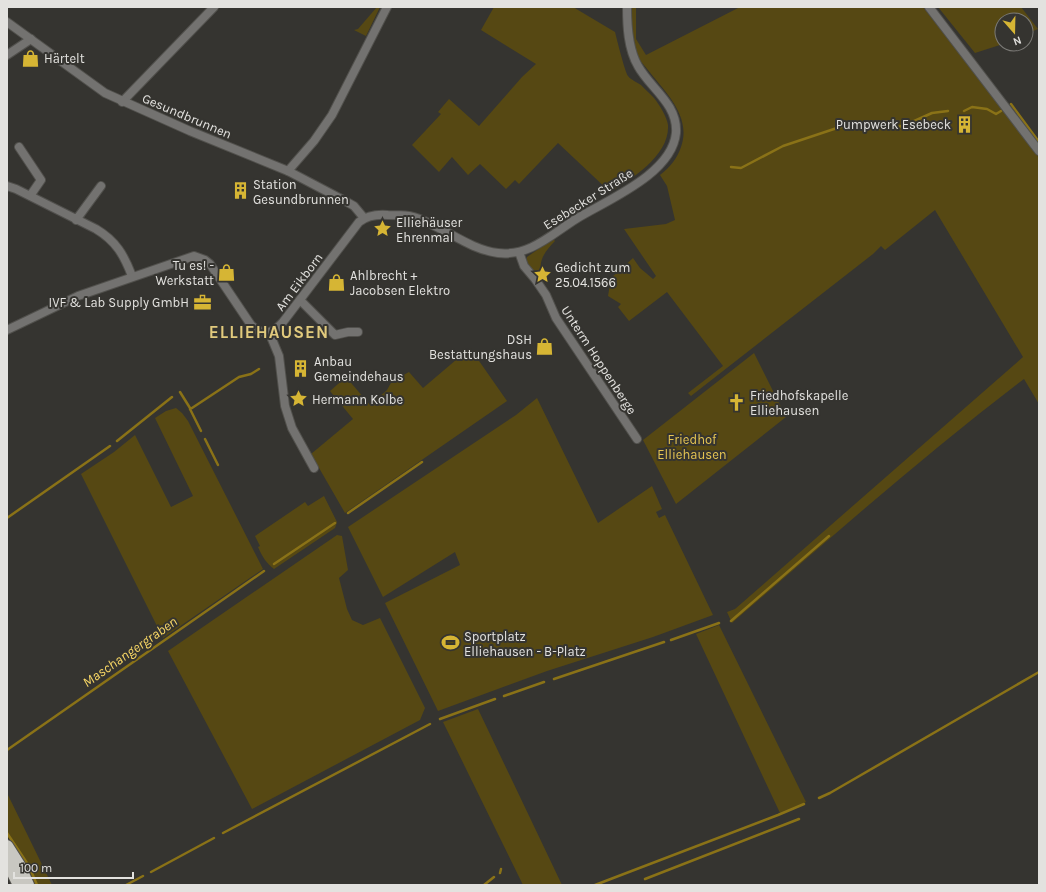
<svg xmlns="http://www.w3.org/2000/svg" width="1046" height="892" font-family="Karla,sans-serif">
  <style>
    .green { fill: #564813 }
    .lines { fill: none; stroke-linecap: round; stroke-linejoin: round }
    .stream { stroke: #8a7217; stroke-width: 2.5 }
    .minor-casing { stroke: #51504c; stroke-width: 10 }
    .tertiary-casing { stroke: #51504c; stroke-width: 10 }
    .motorway-casing { stroke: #51504c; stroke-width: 14 }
    .minor { stroke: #737270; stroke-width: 8 }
    .tertiary { stroke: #737270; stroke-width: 8 }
    .motorway { stroke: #c8c7c1; stroke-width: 12 }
    .labels { text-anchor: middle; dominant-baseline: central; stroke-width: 4; stroke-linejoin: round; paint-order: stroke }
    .poi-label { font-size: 13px; fill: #e3e2df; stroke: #353430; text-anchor: start }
    .street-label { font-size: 13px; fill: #e3e2df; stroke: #353430 }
    .park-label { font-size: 13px; fill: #e6c552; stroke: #353430 }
    .water-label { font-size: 14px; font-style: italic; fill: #f8d765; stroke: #353430 }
    .district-label { font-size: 17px; font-weight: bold; letter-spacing: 1px; fill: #e1ca7d; stroke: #353430 }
  </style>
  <rect width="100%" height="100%" fill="#353430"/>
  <path class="green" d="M 377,7 L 380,7 L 366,36 L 354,30 L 358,29 Z
    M 494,7 L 573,7 L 615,32 C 617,40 625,72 628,76 C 631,80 637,82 641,85 C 645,89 650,94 654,98 C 659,104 667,117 668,125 C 670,155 632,179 610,192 L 558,143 L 519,184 L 515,180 L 506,189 L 480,164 L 468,175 L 452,157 L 439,172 L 412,145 L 441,114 L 438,112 L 449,99 L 479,126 L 522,77 L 536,64 L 481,30 Z
    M 630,7 L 636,7 L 636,39 L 646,55 L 740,7 L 923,7 L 1021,131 L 1039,158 L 1039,404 L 1024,379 C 923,456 828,540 732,623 L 727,612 L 735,609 L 1023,357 L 935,210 L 885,250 L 881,246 L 873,254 L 691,396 L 688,393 L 723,366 L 667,292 L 629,321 L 618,307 L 621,304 L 608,296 L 611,278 L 633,258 L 640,268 L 653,279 L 656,276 L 624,229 L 666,224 L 675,220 L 667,186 L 660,175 C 670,167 677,159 681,147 C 692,116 665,92 648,70 C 645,66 641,62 638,58 C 631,43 631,23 630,7 Z
    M 938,7 L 1021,7 L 1038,29 L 1026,34 L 1026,20 L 1002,20 L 1003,44 L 975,53 Z
    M 553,239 L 555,241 C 547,249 536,262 543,273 L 539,277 L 536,276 L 526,263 L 527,257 Z
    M 470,348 L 507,401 L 345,513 L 311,454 L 353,419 L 330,391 L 346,377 L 370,405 L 387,390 L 392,381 L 409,372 L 423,388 Z
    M 754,353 L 786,417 L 676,504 L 643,440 Z
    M 537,398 L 598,523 L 652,486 L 662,509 L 656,512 L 659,518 L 665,515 L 713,615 L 653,637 L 547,671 L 438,711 L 385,603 L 460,565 L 455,552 L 383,597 L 348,527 L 516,415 Z
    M 176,408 L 182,413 L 188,421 L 263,569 L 163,638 L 81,474 L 114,452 L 135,435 L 171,507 L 193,496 L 155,418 L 166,411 Z
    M 324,496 L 337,522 L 335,528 L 274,569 C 266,563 262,556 258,547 L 260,546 L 255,536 L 305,502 L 308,506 Z
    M 337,535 L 342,536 L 348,570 L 339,578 L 347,609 L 352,620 L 363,625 L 380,618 L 425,708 L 420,720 L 252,809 L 168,651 Z
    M 719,625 L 806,802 L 780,813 L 696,634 Z
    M 478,709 L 562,885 L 523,885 L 443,722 Z
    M 7,793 L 52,885 L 34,885 L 23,859 L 7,836 Z"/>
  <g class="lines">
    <path class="stream" d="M 1011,104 L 1039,142
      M 964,111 L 972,107 L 987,109 L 996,114 L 1001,111
      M 731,167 L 741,168 L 783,146 L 840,127 L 859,126 L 875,129 L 896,128 L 912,122 L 932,113 L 948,111
      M 180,392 L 190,408
      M 192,408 L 239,377 L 251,374 L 259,369
      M 190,409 L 201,431
      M 205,439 L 218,465
      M 117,441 L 172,397
      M 348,513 L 422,462
      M 7,518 L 110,446
      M 274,564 L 335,523
      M 731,621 L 829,536
      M 671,640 L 719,623
      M 554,679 L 664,642
      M 504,696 L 544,682
      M 440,719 L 495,699
      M 7,750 L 264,571
      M 819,798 L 830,793 L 1039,672
      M 7,833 L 29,866 L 37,885
      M 223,833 L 430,724
      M 151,872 L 214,838
      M 500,873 L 501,869
      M 645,879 L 799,819
      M 126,885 L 143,876
      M 484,885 L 494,877
      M 595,885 L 778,815 L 804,804"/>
    <defs>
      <path id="minor" d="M 7,55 L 31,39
        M 122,102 L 214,7
        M 19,147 L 41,180 L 30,196
        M 288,171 L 314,141 L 332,115 L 387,7
        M 7,186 L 16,189 L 96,229 C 116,241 124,255 132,276
        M 76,220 L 101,186
        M 519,252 L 524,266 L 535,279 L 546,295 L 556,318 L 637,439
        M 300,300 L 335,335 L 348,332 L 358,332
        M 269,332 L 279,356 L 285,406 L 292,428 L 314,468"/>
      <path id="tertiary" d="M 929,7 L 1039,151
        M 7,22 L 105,93 L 190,131 L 288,171 L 347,202 L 354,206 L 364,218
        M 7,330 L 78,296 L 194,256 L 205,260 L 210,264 L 251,325 L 257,330 L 267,333 L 275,330 L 283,322 L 359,222 C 368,215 377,214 388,215 C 395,215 402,215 409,216 C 440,223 466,249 498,253 C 529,257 552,234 576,219 C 607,200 672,174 676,133 C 678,104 650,88 638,66 C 628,49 627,26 627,7"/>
      <path id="motorway" d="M 7,846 L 19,865 L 28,885
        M 7,861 L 19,885"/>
    </defs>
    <use href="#minor" class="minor-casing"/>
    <use href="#tertiary" class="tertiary-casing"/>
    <use href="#motorway" class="motorway-casing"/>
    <use href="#minor" class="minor"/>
    <use href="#tertiary" class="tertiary"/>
    <use href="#motorway" class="motorway"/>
  </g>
  <defs>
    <symbol id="shop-bare" viewBox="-9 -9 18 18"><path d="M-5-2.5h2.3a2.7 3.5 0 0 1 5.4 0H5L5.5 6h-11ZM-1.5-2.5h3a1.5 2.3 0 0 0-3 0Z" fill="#d6b534" stroke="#353430" stroke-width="2.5" paint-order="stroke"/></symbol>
    <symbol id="building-bare" viewBox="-9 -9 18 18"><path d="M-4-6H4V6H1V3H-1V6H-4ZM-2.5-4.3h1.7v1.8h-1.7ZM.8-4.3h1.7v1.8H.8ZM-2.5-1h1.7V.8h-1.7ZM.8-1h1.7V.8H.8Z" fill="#d6b534" stroke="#353430" stroke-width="2.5" paint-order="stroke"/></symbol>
    <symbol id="sight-bare" viewBox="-9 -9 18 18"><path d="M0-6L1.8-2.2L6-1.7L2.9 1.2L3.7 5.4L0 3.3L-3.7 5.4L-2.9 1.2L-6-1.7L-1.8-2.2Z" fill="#d6b534" stroke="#353430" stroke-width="2.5" paint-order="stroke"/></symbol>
    <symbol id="office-bare" viewBox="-9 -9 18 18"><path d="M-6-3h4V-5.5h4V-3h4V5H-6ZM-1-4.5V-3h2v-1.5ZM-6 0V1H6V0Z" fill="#d6b534" stroke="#353430" stroke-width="2.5" paint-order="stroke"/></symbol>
    <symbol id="church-bare" viewBox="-9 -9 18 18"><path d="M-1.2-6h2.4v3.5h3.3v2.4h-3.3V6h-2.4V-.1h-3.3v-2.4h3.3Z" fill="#d6b534" stroke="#353430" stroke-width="2.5" paint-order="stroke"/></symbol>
    <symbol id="stadium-bare" viewBox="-9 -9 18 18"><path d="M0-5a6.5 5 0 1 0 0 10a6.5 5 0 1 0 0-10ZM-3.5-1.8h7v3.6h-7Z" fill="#d6b534" stroke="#353430" stroke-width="2.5" paint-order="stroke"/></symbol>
  </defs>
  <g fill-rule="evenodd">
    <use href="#shop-bare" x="18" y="46" width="25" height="25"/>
    <use href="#building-bare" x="952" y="112" width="25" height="25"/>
    <use href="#building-bare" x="228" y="178" width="25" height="25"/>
    <use href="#sight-bare" x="370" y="216" width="25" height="25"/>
    <use href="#shop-bare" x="214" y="260" width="25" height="25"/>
    <use href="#sight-bare" x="530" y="262" width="25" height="25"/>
    <use href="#shop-bare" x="324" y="270" width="25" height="25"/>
    <use href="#office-bare" x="190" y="290" width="25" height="25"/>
    <use href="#shop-bare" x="532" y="334" width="25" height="25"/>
    <use href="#building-bare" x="288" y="356" width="25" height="25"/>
    <use href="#sight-bare" x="286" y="386" width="25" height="25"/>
    <use href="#church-bare" x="724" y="390" width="25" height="25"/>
    <use href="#stadium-bare" x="438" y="630" width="25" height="25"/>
  </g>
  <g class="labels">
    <g class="poi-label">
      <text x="44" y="58">Härtelt</text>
      <text x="951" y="124" text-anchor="end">Pumpwerk Esebeck</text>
      <text x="253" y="184">Station<tspan x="253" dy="15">Gesundbrunnen</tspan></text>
      <text x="396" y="222">Elliehäuser<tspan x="396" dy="15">Ehrenmal</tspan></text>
      <text x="214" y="265" text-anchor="end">Tu es! -<tspan x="214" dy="15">Werkstatt</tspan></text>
      <text x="555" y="267">Gedicht zum<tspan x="555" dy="15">25.04.1566</tspan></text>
      <text x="350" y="275">Ahlbrecht +<tspan x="350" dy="15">Jacobsen Elektro</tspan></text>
      <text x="189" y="302" text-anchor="end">IVF &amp; Lab Supply GmbH</text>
      <text x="532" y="339" text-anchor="end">DSH<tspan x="532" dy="15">Bestattungshaus</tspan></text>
      <text x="314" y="361">Anbau<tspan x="314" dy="15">Gemeindehaus</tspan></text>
      <text x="750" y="395">Friedhofskapelle<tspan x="750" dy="15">Elliehausen</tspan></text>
      <text x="312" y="399">Hermann Kolbe</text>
      <text x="464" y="636">Sportplatz<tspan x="464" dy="15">Elliehausen - B-Platz</tspan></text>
    </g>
    <g class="street-label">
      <text transform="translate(187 116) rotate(23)">Gesundbrunnen</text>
      <text transform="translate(588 199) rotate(-32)">Esebecker Straße</text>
      <text transform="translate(299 282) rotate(-53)">Am Eikborn</text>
      <text transform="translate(599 360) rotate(57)">Unterm Hoppenberge</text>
    </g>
    <g class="park-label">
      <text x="692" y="439">Friedhof<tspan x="692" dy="15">Elliehausen</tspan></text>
    </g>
    <g class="water-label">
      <text transform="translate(130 652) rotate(-35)">Maschangergraben</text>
    </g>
    <g class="district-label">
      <text x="269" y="332">ELLIEHAUSEN</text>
    </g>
  </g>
  <rect width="1046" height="892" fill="none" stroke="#e3e2df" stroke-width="16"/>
  <g transform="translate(1014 32) rotate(160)"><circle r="19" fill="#353430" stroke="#7b7a76"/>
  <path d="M0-3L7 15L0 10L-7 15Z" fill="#d6b534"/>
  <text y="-6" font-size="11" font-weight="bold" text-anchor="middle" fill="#e3e2df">N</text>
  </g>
  <path d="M14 872v6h119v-6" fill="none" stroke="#e3e2df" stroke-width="2"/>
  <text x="20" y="872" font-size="12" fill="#e3e2df" stroke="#353430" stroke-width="3" paint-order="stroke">100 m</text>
</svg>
